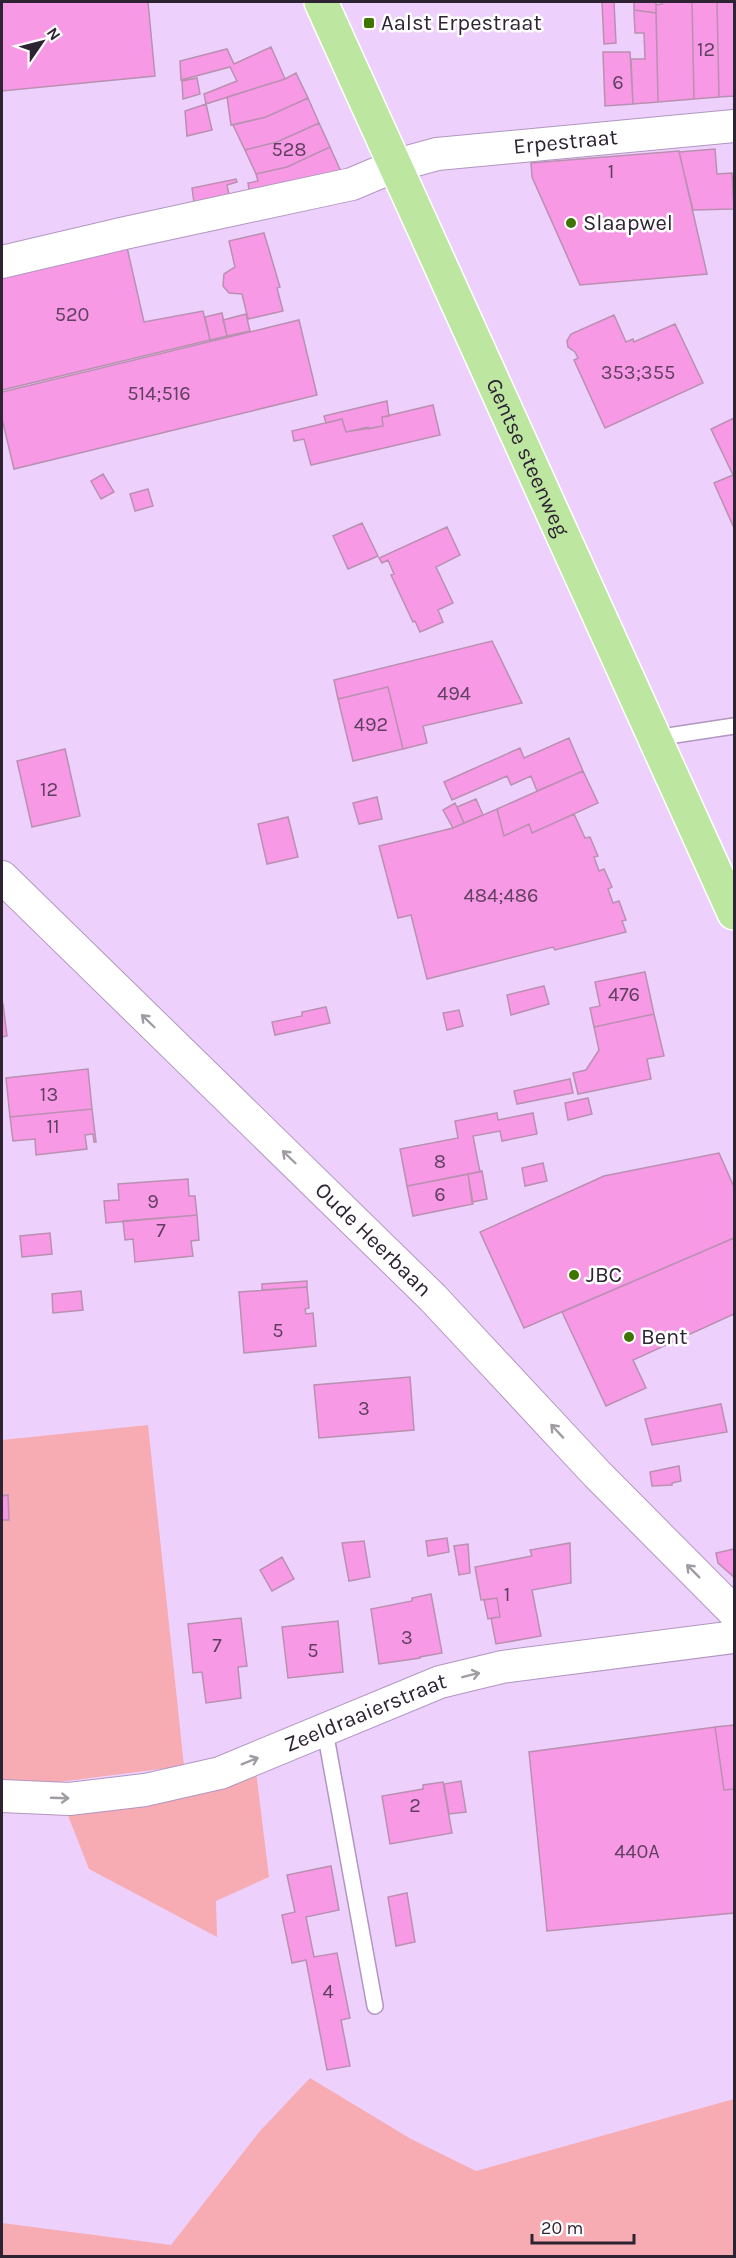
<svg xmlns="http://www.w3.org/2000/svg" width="736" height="2258" font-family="Karla,sans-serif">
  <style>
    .green { fill: #f6acb2 }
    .building { fill: #f899e6; stroke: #b990b0; stroke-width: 1.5 }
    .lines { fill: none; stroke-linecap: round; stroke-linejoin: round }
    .service-casing { stroke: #b196c0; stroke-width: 18 }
    .minor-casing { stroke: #b196c0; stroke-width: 34 }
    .primary-casing { stroke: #fff; stroke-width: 36 }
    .service { stroke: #fff; stroke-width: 15 }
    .minor { stroke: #fff; stroke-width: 32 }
    .primary { stroke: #bde6a0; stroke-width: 33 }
    .oneway { stroke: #a19ca3 }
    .poi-dot { fill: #3e7501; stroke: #fefefe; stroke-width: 2 }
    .labels { text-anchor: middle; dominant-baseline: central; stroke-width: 5; stroke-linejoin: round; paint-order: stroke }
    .number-label { font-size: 20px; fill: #604060 }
    .poi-label { font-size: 22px; fill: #2e2333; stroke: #fefefe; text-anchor: start }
    .street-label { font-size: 22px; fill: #2e2333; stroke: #fefefe }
  </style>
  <rect width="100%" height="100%" fill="#edd1fc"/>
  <path class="green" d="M 148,1425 L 184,1766 L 51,1783 L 2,1782 L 2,1440 Z
    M 256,1771 L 269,1877 L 216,1901 L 217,1937 L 89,1869 L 67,1813 Z
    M 310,2078 L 411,2139 L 476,2171 L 734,2099 L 734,2256 L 2,2256 L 2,2223 L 171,2245 L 260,2131 Z"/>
  <path class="building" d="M 2,2 L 148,2 L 155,76 L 2,91 Z
    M 602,2 L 614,2 L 616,43 L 604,44 Z
    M 634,2 L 656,2 L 656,13 L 634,10 Z
    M 661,2 L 692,2 L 694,99 L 658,102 L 656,5 L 662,4 Z
    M 692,2 L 717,2 L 719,97 L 694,99 Z
    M 717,2 L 734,2 L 734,96 L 719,97 Z
    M 634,10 L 656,13 L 658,102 L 633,104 L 631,59 L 645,59 L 644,33 L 635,33 Z
    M 271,47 L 285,79 L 206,104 L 204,94 L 237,81 L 230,67 L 181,80 L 180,61 L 227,49 L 234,64 Z
    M 603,52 L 630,52 L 633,104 L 605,106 Z
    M 296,73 L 308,98 L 266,117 L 231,125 L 227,97 L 285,79 Z
    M 197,78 L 200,94 L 183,99 L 182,81 Z
    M 308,98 L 319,123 L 277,142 L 245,150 L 233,125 L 266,117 Z
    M 206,104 L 212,130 L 187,136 L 185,111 Z
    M 319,123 L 330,147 L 287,167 L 256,174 L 245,150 L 277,142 Z
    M 330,147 L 342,174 L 250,196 L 248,183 L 258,181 L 256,174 L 287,167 Z
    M 715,149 L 717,174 L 732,173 L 734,209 L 693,210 L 679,152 Z
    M 679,151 L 707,274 L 580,285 L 532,177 L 531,163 Z
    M 236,179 L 237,182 L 227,185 L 230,200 L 195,210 L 192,188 Z
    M 264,233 L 280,287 L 277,288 L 283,311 L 248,319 L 242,294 L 229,293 L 223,286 L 224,274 L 235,267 L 229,241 Z
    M 126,243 L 144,322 L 203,311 L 210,340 L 2,390 L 2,273 Z
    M 222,313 L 227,336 L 210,340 L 205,317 Z
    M 246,314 L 250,331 L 227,336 L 223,320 Z
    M 614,315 L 626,342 L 633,339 L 634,342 L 675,324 L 703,383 L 605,428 L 574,360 L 578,358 L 575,352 L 568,347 L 567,341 L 571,334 Z
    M 299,320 L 317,395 L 14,469 L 2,419 L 2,392 Z
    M 387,401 L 389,416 L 382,417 L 383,426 L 346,432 L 342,419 L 326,423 L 324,416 Z
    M 433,405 L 440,435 L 311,465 L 304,439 L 294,441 L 292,431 L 342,419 L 346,432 L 368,427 L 369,429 L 383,426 L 382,417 Z
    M 734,418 L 734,528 L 714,483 L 733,475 L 711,429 Z
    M 103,474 L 114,492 L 101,499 L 91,481 Z
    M 148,489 L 153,506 L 135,511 L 130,494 Z
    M 362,523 L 378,556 L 348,569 L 333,536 Z
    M 447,527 L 460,555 L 436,567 L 453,603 L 438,610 L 443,622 L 420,632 L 415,621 L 413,622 L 391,575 L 394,574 L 388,560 L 382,563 L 379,558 Z
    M 492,641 L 522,703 L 423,726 L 427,743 L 403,749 L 388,687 L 338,699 L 334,680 Z
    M 388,687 L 403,749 L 353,761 L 338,699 Z
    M 569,738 L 583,771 L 537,791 L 531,776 L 511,785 L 507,776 L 452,800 L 444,782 L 520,748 L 524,758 Z
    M 65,749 L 80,816 L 32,827 L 17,761 Z
    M 583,771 L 598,803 L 532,833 L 529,824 L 504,836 L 497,809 Z
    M 377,797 L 382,819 L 359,824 L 353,803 Z
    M 476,799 L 483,815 L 464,823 L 457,807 Z
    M 455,803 L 464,823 L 453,828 L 443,810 Z
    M 497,809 L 504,836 L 529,824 L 532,833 L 574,814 L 585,838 L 590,837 L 598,856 L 594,857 L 599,871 L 604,869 L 612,887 L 608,889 L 613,903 L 619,901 L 626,920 L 622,921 L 626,932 L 555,950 L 553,947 L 427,979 L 411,915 L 398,918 L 379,846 L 453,828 Z
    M 288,817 L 298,857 L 267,864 L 258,824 Z
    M 645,972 L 654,1014 L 594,1027 L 590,1008 L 600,1006 L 595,982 Z
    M 544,986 L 549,1004 L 511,1015 L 507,995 Z
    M 2,1004 L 3,1004 L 7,1036 L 2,1037 Z
    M 326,1007 L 330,1023 L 275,1035 L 272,1022 L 302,1016 L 302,1012 Z
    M 459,1010 L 463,1026 L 447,1030 L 443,1013 Z
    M 654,1014 L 664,1056 L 647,1059 L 651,1079 L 578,1094 L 573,1073 L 586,1070 L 599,1050 L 594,1027 Z
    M 88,1069 L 92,1109 L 10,1117 L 6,1078 Z
    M 570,1079 L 573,1093 L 517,1104 L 514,1091 Z
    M 588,1098 L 592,1114 L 568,1120 L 565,1103 Z
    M 92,1109 L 96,1142 L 94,1142 L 93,1134 L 85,1135 L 87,1149 L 36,1155 L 35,1139 L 13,1141 L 10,1117 Z
    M 497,1113 L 498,1120 L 533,1113 L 537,1134 L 502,1141 L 500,1131 L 473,1136 L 480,1172 L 407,1186 L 400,1149 L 458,1138 L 455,1121 Z
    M 719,1153 L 734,1187 L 734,1238 L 524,1328 L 480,1232 L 604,1176 Z
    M 543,1163 L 547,1181 L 525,1186 L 522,1168 Z
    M 482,1171 L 487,1199 L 472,1202 L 468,1174 Z
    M 468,1174 L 473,1204 L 413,1216 L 407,1186 Z
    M 188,1179 L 189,1196 L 195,1196 L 197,1215 L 106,1223 L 104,1201 L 119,1200 L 118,1184 Z
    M 197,1215 L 199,1240 L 191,1241 L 193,1256 L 135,1262 L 133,1239 L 125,1240 L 123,1221 Z
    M 50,1233 L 52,1254 L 22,1257 L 20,1236 Z
    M 734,1238 L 734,1314 L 633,1360 L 646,1388 L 606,1406 L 562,1312 Z
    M 307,1281 L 307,1287 L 262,1290 L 262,1284 Z
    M 307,1287 L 309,1308 L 305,1309 L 306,1314 L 313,1313 L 316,1346 L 244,1353 L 239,1292 Z
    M 81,1291 L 83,1310 L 53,1313 L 52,1294 Z
    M 410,1377 L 414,1430 L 319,1438 L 314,1385 Z
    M 721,1404 L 727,1432 L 652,1445 L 645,1419 Z
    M 679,1466 L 681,1481 L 672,1483 L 672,1485 L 652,1486 L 650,1472 Z
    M 8,1495 L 9,1520 L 2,1520 L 2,1496 Z
    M 447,1538 L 449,1552 L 428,1556 L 426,1541 Z
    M 364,1541 L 370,1577 L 349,1581 L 342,1543 Z
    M 570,1543 L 571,1583 L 532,1590 L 541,1636 L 496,1644 L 491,1618 L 500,1617 L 497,1598 L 481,1600 L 475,1567 L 532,1556 L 530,1550 Z
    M 468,1544 L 470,1573 L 459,1575 L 454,1546 Z
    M 734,1549 L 734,1577 L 718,1563 L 716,1553 Z
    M 282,1557 L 294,1579 L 272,1591 L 260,1570 Z
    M 431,1594 L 442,1653 L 420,1657 L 420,1658 L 379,1664 L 371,1609 L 412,1601 L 412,1598 Z
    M 497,1598 L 500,1617 L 488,1619 L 484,1600 Z
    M 241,1618 L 247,1666 L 238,1667 L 241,1698 L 206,1703 L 202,1672 L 193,1673 L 188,1624 Z
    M 338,1621 L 343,1672 L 288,1678 L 282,1627 Z
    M 734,1725 L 734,1789 L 724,1790 L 715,1727 Z
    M 715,1727 L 724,1790 L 734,1789 L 734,1913 L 547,1931 L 529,1752 Z
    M 461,1781 L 466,1812 L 449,1814 L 444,1784 Z
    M 443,1782 L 452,1833 L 390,1844 L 382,1796 L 423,1789 L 423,1785 Z
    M 331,1866 L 339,1910 L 306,1917 L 314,1957 L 337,1953 L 350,2018 L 341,2020 L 350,2066 L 327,2070 L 306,1960 L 292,1963 L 282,1915 L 295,1912 L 287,1875 Z
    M 407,1893 L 415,1942 L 396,1946 L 388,1897 Z"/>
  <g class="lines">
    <defs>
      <path id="service" d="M 655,738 L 734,726
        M 325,1731 L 375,2006"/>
      <g id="minor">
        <path id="s1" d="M 2,262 L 125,233 L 352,184 L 397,165 L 437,154 L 734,126"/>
        <path id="s2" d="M 2,877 L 433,1298 L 597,1474 L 734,1612"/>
        <path id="s3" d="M 2,1796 L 69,1799 L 145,1790 L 220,1773 L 440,1682 L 502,1667 L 734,1637"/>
      </g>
      <g id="primary">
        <path id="s4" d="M 321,2 L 734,913"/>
      </g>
    </defs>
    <use href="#service" class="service-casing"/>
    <use href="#minor" class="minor-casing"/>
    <use href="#primary" class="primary-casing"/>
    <use href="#service" class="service"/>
    <use href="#minor" class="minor"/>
    <use href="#primary" class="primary"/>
  </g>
  <defs><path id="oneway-shaft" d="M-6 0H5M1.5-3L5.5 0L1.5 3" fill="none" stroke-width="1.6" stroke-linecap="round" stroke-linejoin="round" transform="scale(1.5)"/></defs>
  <g class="oneway">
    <use href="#oneway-shaft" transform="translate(148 1021) rotate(-136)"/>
    <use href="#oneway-shaft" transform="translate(289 1157) rotate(-136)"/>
    <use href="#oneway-shaft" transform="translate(557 1431) rotate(-133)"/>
    <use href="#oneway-shaft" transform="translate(693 1571) rotate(-135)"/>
    <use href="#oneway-shaft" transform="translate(471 1675) rotate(-14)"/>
    <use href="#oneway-shaft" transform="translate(250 1761) rotate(-22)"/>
    <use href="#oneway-shaft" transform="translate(60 1798) rotate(2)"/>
  </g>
  <g class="poi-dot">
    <rect x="363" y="17" width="12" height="12" rx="3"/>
    <circle cx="571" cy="223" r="6"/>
    <circle cx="574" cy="1275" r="6"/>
    <circle cx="629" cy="1337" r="6"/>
  </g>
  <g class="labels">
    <g class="number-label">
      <text x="706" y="49">12</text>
      <text x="618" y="82">6</text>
      <text x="289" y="149">528</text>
      <text x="611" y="171">1</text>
      <text x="72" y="314">520</text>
      <text x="638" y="372">353;355</text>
      <text x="159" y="393">514;516</text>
      <text x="454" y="693">494</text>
      <text x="371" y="724">492</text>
      <text x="49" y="789">12</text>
      <text x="501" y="895">484;486</text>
      <text x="624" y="994">476</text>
      <text x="49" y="1094">13</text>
      <text x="53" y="1126">11</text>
      <text x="440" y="1161">8</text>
      <text x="440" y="1194">6</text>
      <text x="153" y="1201">9</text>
      <text x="161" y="1230">7</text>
      <text x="278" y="1330">5</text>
      <text x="364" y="1408">3</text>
      <text x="507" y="1594">1</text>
      <text x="407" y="1637">3</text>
      <text x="217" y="1645">7</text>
      <text x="313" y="1650">5</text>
      <text x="415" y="1805">2</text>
      <text x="637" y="1851">440A</text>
      <text x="328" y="1991">4</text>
    </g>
    <g class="poi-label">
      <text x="381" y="23">Aalst Erpestraat</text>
      <text x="583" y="223">Slaapwel</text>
      <text x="586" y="1275">JBC</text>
      <text x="641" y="1337">Bent</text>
    </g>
    <g class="street-label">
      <text stroke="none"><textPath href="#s1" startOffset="578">Erpestraat</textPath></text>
      <text stroke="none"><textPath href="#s4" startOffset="500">Gentse steenweg</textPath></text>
      <text stroke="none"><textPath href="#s2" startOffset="519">Oude Heerbaan</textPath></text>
      <text stroke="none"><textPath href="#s3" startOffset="378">Zeeldraaierstraat</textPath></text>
    </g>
  </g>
  <rect width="736" height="2258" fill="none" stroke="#2e2333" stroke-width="6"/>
  <g transform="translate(42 42) rotate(55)" stroke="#fefefe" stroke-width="4.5" paint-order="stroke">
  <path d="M0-4.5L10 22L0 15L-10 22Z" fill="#2e2333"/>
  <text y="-9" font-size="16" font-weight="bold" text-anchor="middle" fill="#2e2333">N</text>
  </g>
  <path d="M532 2234v9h102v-9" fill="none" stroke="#2e2333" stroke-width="3"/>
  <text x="541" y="2234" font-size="18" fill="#2e2333" stroke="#fefefe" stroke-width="4.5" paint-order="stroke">20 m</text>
</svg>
